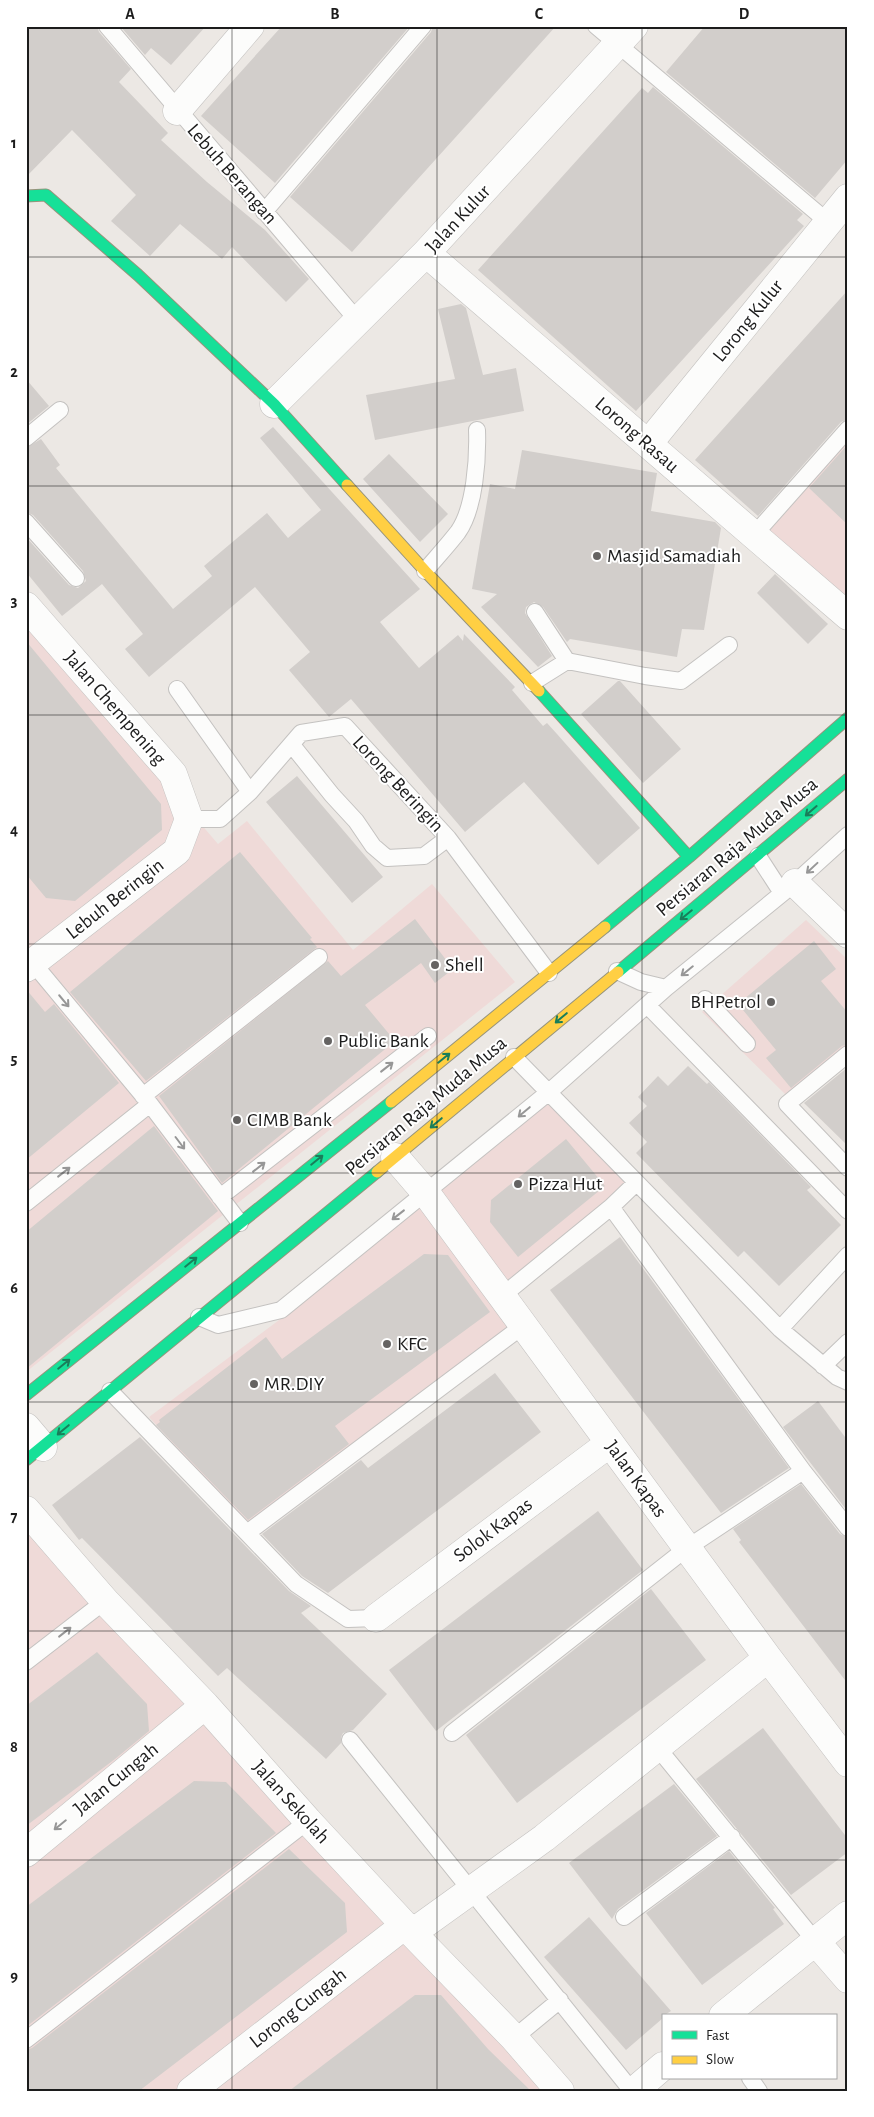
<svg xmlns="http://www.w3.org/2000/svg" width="874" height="2117" font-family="'Alegreya Sans',sans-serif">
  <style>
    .commercial { fill: #efdad8 }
    .building { fill: #d2cecb }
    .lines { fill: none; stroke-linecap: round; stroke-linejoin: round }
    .lane-casing { stroke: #c4c2c0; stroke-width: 18 }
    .street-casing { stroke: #c4c2c0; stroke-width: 29 }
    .fast-casing { stroke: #96947c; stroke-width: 13 }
    .slow-casing { stroke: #96947c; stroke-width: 13 }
    .lane { stroke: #fcfcfb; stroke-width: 16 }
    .street { stroke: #fcfcfb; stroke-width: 28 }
    .fast { stroke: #16e098; stroke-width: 11 }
    .slow { stroke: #ffcf43; stroke-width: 11 }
    .oneway { stroke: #197e5a }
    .oneway2 { stroke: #979797 }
    .grid { fill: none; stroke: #1c1c1c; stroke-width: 1; stroke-opacity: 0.55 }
    .poi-dot { fill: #656362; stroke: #fff; stroke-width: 2 }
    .labels { text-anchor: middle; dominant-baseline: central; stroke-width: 4; stroke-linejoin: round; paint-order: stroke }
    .street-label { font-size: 20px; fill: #1c1c1c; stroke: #fff }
    .poi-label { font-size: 20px; fill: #1c1c1c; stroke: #fff; text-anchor: start }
    .neatline { fill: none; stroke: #1c1c1c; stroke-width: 2 }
    .grid-label { font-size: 16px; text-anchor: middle; font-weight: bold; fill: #1c1c1c }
  </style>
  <rect width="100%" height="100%" fill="#ece8e4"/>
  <path class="commercial" d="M 848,441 L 848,602 L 767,532 Z
    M 26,620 L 218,844 L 247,821 L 353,950 L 432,884 L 515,982 L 26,1372 Z
    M 806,920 L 848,960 L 848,1044 L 786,1095 L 702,1012 Z
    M 549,1102 L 625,1182 L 605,1204 L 490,1297 L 510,1326 L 246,1524 L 149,1417 L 322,1288 Z
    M 26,1524 L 546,2091 L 26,2091 Z"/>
  <path class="building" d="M 26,26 L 97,26 L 99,32 L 131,69 L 119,82 L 168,133 L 161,140 L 207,182 L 265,230 L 309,279 L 286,302 L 232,247 L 222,259 L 180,224 L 150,256 L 111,221 L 136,195 L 72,130 L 26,177 Z
    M 120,26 L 206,26 L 171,65 L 151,48 L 145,55 Z
    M 282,26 L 410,26 L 275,183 L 201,116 Z
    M 433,26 L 556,26 L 352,252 L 290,197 L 431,32 Z
    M 705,26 L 848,26 L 848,159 L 815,198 L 666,72 Z
    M 653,87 L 803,214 L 797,220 L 804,226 L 636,411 L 478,270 L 642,88 L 648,93 Z
    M 848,290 L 848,419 L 841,422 L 758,516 L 695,460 Z
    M 461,304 L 466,308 L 483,375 L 516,368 L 524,411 L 375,440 L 366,395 L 455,379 L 438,309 Z
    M 26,379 L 49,406 L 26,425 Z
    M 273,427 L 420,589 L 380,622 L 419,668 L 458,635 L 463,641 L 464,634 L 515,687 L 512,690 L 543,726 L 547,723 L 557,734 L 640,828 L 598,865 L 524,782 L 465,832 L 351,699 L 329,717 L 289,670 L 310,652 L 255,587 L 149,677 L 125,649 L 143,634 L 102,584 L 62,616 L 26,572 L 26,537 L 69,585 L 78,588 L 86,581 L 83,571 L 33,515 L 26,512 L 26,448 L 41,439 L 60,465 L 56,468 L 173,609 L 212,576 L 204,566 L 267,513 L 288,538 L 321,510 L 260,438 Z
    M 848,444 L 848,525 L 809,488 Z
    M 522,450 L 657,473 L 651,511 L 715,522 L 721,528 L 704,630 L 682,629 L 677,657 L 570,639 L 567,642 L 543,607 L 534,602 L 526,607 L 525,613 L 552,656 L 538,667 L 481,607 L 497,594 L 472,589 L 490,484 L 515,489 Z
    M 389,454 L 448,514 L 420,542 L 363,479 Z
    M 775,574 L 828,624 L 808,644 L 757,593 Z
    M 26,641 L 161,804 L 162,830 L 75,901 L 46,898 L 26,874 Z
    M 618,681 L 620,681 L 681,749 L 643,783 L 581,714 Z
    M 297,776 L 383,877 L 352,903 L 266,802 Z
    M 240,852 L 312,938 L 310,939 L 317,947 L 146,1081 L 70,992 Z
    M 415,919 L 453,969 L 435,983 L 421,963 L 365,1005 L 395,1041 L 222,1183 L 159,1096 L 328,961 L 341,976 Z
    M 814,941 L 836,969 L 821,981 L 848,1013 L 848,1044 L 842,1046 L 791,1088 L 766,1058 L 776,1050 L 738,1004 Z
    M 26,989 L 45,1012 L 54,1004 L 119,1083 L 26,1160 Z
    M 688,1066 L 707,1084 L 709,1082 L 811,1187 L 807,1190 L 841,1225 L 779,1286 L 744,1251 L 738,1257 L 636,1153 L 647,1142 L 629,1123 L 647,1106 L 638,1097 L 658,1076 L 668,1086 Z
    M 848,1067 L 848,1146 L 804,1103 Z
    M 154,1126 L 218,1211 L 26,1369 L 26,1232 Z
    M 566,1139 L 605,1186 L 518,1257 L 490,1222 L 491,1200 Z
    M 620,1237 L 789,1468 L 721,1513 L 550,1290 Z
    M 424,1254 L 448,1255 L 490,1312 L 335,1426 L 349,1444 L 248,1520 L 156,1425 L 160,1422 L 159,1420 L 266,1337 L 282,1359 Z
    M 495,1373 L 541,1432 L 328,1593 L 302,1576 L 262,1534 L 361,1460 L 368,1468 Z
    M 818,1401 L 848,1441 L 848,1512 L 783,1427 Z
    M 140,1437 L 289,1591 L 311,1606 L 301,1613 L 387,1694 L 353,1730 L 343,1733 L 341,1737 L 341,1743 L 326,1759 L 227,1668 L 218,1676 L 82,1538 L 79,1540 L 52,1505 Z
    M 801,1484 L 840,1534 L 848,1538 L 848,1684 L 739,1542 L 741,1540 L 733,1529 Z
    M 598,1511 L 643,1570 L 436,1731 L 389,1670 Z
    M 651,1589 L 706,1660 L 517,1803 L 466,1735 Z
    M 97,1652 L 147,1704 L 149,1731 L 115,1759 L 26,1826 L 26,1706 Z
    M 763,1728 L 848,1839 L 848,1852 L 791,1895 L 696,1779 Z
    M 194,1781 L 226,1782 L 276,1833 L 26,2027 L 26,1907 Z
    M 674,1784 L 717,1836 L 618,1909 L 612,1919 L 569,1863 Z
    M 289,1849 L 345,1903 L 347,1932 L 139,2091 L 26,2091 L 26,2050 L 32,2048 Z
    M 729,1851 L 775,1908 L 773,1909 L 784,1924 L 702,1985 L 646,1913 Z
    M 589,1917 L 671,2011 L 663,2016 L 663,2018 L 626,2050 L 544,1957 Z
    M 415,1995 L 441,1995 L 488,2049 L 531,2091 L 289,2091 Z"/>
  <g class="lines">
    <defs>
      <path id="lane" d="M 107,26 L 358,321
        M 596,26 L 828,222
        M 264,212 L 423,26
        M 26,438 L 60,410
        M 26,522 L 76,578
        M 754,535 L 848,429
        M 425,571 C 436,558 448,545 458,532 C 475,508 478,458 477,430
        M 535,612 L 567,661
        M 532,683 L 567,661 L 645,676 L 681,681 L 729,645
        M 177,689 L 250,792
        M 292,745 L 332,795 L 356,821 L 373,846 L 387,858 L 424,856 L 448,838
        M 189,819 L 220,819 L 250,792 L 301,733 L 345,726 L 448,838 L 549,973
        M 758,856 L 782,893
        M 33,963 L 150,1104 L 240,1223
        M 617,971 L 641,982 L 666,988
        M 705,999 L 747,1044
        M 647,1005 L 848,1211
        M 848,1054 L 787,1104 L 848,1168
        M 514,1057 L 780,1329 L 837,1377 L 848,1382
        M 143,1096 L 319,957
        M 220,1197 L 428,1036
        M 26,1203 L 150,1104
        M 611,1207 L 803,1471 L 848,1528
        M 502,1296 L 611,1207 L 636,1183
        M 199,1317 L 218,1325 L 281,1310 L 549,1092 L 666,988 L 795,883 L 848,835
        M 780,1329 L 848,1255
        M 823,1366 L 848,1342
        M 110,1391 L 247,1533
        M 376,1618 L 348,1619 L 296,1584 L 247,1533 L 524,1325
        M 26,1662 L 105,1601
        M 452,1733 L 687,1548 L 803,1471
        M 350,1740 L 632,2091
        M 657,1747 L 816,1942
        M 624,1917 L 732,1837
        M 514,2038 L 560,2000
        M 26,2040 L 308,1821
        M 750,2078 L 759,2091"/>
      <path id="street" d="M 177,111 L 250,26
        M 426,253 L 848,616
        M 274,404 L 426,253 L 634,26
        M 648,444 L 848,198
        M 26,606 L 173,774 L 189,819 L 177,851 L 26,968
        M 795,883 L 848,934
        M 395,1157 L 426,1193 L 768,1658 L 848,1763
        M 26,1427 L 43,1447
        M 26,1510 L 105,1601 L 205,1705 L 308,1821 L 412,1933 L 514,2038 L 560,2091
        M 376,1618 L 610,1443
        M 26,1853 L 205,1705
        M 412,1933 L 544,1838 L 768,1658
        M 816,1942 L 848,1979
        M 723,2016 L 848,1915
        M 191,2091 L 405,1925
        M 634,2091 L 663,2066"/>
      <path id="fast" d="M 26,196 L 46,195 L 138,275 L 274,404 L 347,485
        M 539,691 L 689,857
        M 605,927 L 689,857 L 848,718
        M 618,972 L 848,779
        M 26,1395 L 391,1102
        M 26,1460 L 377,1172"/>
      <path id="slow" d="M 347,485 L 425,571 L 539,691
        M 391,1102 L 605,927
        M 377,1172 L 618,972"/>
    </defs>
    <use href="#lane" class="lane-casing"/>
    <use href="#street" class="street-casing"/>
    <use href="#fast" class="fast-casing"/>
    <use href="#slow" class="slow-casing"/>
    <use href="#lane" class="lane"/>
    <use href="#street" class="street"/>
    <use href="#fast" class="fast"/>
    <use href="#slow" class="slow"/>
  </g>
  <defs><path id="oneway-shaft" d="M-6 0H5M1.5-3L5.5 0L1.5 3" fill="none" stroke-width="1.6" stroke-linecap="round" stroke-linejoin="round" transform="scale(1.25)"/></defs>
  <g class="oneway">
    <use href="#oneway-shaft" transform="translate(811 811) rotate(139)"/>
    <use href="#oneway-shaft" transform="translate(686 915) rotate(141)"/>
    <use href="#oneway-shaft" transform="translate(561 1018) rotate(140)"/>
    <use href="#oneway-shaft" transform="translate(444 1058) rotate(-39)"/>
    <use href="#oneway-shaft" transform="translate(436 1123) rotate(140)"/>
    <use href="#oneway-shaft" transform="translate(317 1160) rotate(-39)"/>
    <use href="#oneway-shaft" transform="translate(191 1262) rotate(-39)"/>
    <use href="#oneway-shaft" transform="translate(64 1364) rotate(-39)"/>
    <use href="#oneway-shaft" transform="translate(63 1430) rotate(140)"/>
  </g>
  <g class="oneway2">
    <use href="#oneway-shaft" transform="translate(812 868) rotate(137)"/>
    <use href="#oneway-shaft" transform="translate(687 971) rotate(141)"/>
    <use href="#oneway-shaft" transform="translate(64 1001) rotate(50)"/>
    <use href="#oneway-shaft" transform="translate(387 1067) rotate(-38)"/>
    <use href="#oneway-shaft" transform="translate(524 1112) rotate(140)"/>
    <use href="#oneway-shaft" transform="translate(180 1143) rotate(53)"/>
    <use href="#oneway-shaft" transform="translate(259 1167) rotate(-38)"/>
    <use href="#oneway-shaft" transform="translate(64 1172) rotate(-38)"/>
    <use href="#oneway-shaft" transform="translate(398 1215) rotate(142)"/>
    <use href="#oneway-shaft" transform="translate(65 1632) rotate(-38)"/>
    <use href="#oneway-shaft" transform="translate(60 1825) rotate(141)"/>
  </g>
  <path class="grid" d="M 232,26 L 232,2091M 437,26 L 437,2091M 642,26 L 642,2091M 26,257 L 848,257M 26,486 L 848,486M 26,715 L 848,715M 26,944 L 848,944M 26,1173 L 848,1173M 26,1402 L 848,1402M 26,1631 L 848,1631M 26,1860 L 848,1860"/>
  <g class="poi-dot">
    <circle cx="597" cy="556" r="5"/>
    <circle cx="435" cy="965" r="5"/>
    <circle cx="771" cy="1002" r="5"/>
    <circle cx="328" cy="1041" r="5"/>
    <circle cx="237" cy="1120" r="5"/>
    <circle cx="518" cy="1184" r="5"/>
    <circle cx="387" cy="1344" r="5"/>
    <circle cx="254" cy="1384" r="5"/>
  </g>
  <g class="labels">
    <g class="street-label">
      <text transform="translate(232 174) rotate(49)">Lebuh Berangan</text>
      <text transform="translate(458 219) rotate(-47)">Jalan Kulur</text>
      <text transform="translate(748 321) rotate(-51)">Lorong Kulur</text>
      <text transform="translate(637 435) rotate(41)">Lorong Rasau</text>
      <text transform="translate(115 708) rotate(49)">Jalan Chempening</text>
      <text transform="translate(398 784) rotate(47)">Lorong Beringin</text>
      <text transform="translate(737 847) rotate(-40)">Persiaran Raja Muda Musa</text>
      <text transform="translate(115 899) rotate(-38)">Lebuh Beringin</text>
      <text transform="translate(426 1106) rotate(-40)">Persiaran Raja Muda Musa</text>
      <text transform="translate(636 1479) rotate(54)">Jalan Kapas</text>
      <text transform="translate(493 1530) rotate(-37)">Solok Kapas</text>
      <text transform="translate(116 1779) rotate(-39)">Jalan Cungah</text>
      <text transform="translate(291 1802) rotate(48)">Jalan Sekolah</text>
      <text transform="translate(298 2008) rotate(-38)">Lorong Cungah</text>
    </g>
    <g class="poi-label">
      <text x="607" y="556">Masjid Samadiah</text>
      <text x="445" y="965">Shell</text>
      <text x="761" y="1002" text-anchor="end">BHPetrol</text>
      <text x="338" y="1041">Public Bank</text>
      <text x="247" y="1120">CIMB Bank</text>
      <text x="528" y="1184">Pizza Hut</text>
      <text x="397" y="1344">KFC</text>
      <text x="264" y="1384">MR.DIY</text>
    </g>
  </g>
  <rect width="874" height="2117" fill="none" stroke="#ffffff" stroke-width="55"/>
  <rect x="662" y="2014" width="175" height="65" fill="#ffffff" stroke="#a4a4a4"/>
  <rect x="672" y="2031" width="25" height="8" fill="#16e098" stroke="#a4a4a4"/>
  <text x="706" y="2040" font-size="15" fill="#1c1c1c">Fast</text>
  <rect x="672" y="2056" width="25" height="8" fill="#ffcf43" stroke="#a4a4a4"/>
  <text x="706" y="2064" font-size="15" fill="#1c1c1c">Slow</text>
  <rect x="28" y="28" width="818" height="2062" class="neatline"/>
  <g class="grid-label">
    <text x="130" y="19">A</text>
    <text x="335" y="19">B</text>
    <text x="539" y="19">C</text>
    <text x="744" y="19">D</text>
    <text x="14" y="148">1</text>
    <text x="14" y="377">2</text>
    <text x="14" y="606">3</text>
    <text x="14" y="835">4</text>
    <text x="14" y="1064">5</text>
    <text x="14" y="1293">6</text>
    <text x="14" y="1522">7</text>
    <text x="14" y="1752">8</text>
    <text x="14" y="1981">9</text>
  </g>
</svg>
